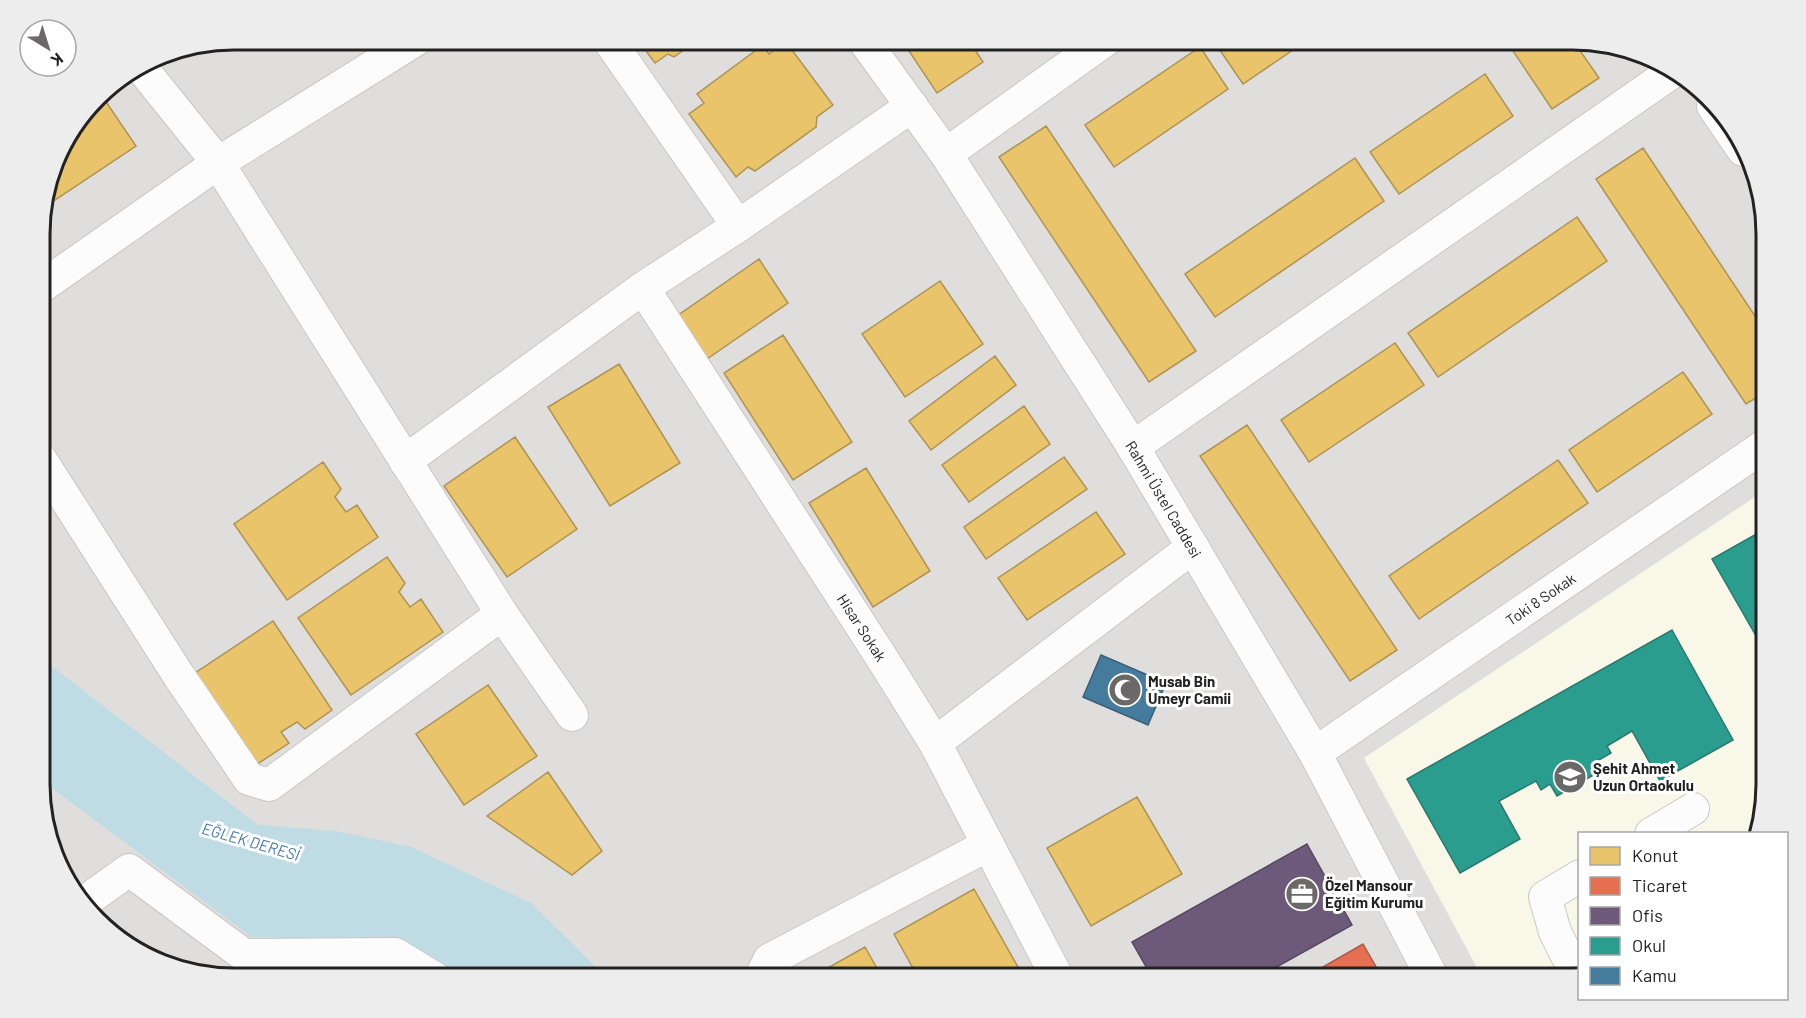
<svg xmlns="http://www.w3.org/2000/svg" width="1806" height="1018" font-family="Barlow,sans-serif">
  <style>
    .residential { fill: #dfdedc }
    .education { fill: #f8f7e8 }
    .water { fill: #bfdbe3 }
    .homes { fill: #e9c46a; stroke: #ad9354; stroke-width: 1.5 }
    .shops { fill: #e76f51; stroke: #ac5843; stroke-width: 1.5 }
    .offices { fill: #6d597a; stroke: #564860; stroke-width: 1.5 }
    .schools { fill: #2a9d8f; stroke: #28786e; stroke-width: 1.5 }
    .public { fill: #457b9d; stroke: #3a6078; stroke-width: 1.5 }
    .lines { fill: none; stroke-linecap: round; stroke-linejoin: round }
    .minor-casing { stroke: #c9c8c7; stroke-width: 34 }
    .minor { stroke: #fdfcfc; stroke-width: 32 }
    .labels { text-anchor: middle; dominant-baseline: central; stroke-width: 6; stroke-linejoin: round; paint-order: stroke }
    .street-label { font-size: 15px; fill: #222; stroke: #fff }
    .poi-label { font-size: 15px; font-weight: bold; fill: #222; stroke: #fff; text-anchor: start }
    .water-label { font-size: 16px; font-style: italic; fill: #4a7aab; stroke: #fff }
    .rim { fill: none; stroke: #222; stroke-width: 3 }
  </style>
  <rect width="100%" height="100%" fill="#f0eeeb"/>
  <path class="residential" d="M 233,39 L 1573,39 L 1670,65 L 1734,126 L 1767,220 L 1767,797 L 1756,833 L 1580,834 L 1579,979 L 233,979 L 136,953 L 72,892 L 41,810 L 41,208 L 59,147 L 105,87 L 159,54 Z"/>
  <path class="education" d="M 1767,489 L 1767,797 L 1756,833 L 1580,834 L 1579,979 L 1483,979 L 1364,758 Z"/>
  <path class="water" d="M 41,658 L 258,825 L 336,831 L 411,847 L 531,903 L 608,979 L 464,979 L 399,941 L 252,937 L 41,780 Z"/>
  <path class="homes" d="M 637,39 L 699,39 L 674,57 L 668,54 L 655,63 Z
    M 901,39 L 968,39 L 983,62 L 937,93 Z
    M 1215,39 L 1309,39 L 1243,84 L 1213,40 Z
    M 1505,39 L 1572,39 L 1599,78 L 1552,109 Z
    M 786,42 L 833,105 L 817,117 L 816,127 L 755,171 L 748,167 L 736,177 L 689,114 L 704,103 L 697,94 L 763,45 L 769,54 Z
    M 1200,47 L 1228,89 L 1114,167 L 1085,125 Z
    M 1485,74 L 1513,116 L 1399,194 L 1370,152 Z
    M 100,93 L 136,146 L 43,208 L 42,205 L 59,147 Z
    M 1046,126 L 1196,351 L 1149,382 L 999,157 Z
    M 1643,148 L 1767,334 L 1767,391 L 1746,404 L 1596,179 Z
    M 1355,158 L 1384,201 L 1215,317 L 1185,274 Z
    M 1577,217 L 1607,261 L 1438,377 L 1408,333 Z
    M 759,259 L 788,303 L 707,359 L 677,316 Z
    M 940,281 L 983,344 L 905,397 L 862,334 Z
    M 783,335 L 852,442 L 793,480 L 724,373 Z
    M 1395,343 L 1424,385 L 1309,462 L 1281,420 Z
    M 995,356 L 1016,385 L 931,450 L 909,421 Z
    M 619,364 L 680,463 L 610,506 L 548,407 Z
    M 1683,372 L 1712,414 L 1597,492 L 1569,450 Z
    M 1024,406 L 1050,444 L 969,502 L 942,465 Z
    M 1247,425 L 1397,650 L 1350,681 L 1200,456 Z
    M 515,437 L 577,529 L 507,577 L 444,486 Z
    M 1064,457 L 1087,489 L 986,559 L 964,527 Z
    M 1558,460 L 1588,503 L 1419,619 L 1389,576 Z
    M 323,462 L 341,489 L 335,497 L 346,512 L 357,505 L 378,537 L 287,600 L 234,524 Z
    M 866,468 L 930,571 L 873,607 L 809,503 Z
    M 1096,512 L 1125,554 L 1027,620 L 998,578 Z
    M 387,557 L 405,583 L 399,592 L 410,607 L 421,599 L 443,632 L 351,695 L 298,618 Z
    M 273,621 L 332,710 L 305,729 L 297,722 L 281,732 L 289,743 L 256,765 L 195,673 Z
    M 488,685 L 537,756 L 464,805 L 416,734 Z
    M 548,772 L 602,851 L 572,875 L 487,816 Z
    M 1137,797 L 1182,874 L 1091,926 L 1047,848 Z
    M 974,889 L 1023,976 L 1017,979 L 919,979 L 894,934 Z
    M 865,947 L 883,979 L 808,979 Z"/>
  <path class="shops" d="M 1363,944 L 1383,979 L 1302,979 Z"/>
  <path class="offices" d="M 1307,844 L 1352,925 L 1255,979 L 1153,979 L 1132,942 Z"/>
  <path class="schools" d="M 1767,528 L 1767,655 L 1712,559 Z
    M 1672,630 L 1733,740 L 1660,781 L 1632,731 L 1607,746 L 1611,753 L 1592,764 L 1597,773 L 1557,796 L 1550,784 L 1541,790 L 1536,781 L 1499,801 L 1520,839 L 1460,873 L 1407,779 Z"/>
  <path class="public" d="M 1101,655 L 1166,683 L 1148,725 L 1083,697 Z"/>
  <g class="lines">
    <defs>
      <g id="minor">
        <path d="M 608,39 L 738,226"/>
        <path id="s1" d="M 863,39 L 946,154 L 1133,447 L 1315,753 L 1433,979"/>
        <path d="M 140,66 L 218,163 L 502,614 L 572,715"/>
        <path d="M 1713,106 L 1743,150"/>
        <path d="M 946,154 L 1107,39"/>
        <path d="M 41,287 L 218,163 L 417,39"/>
        <path id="s2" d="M 643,288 L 880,655 L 935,743 L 1058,979"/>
        <path d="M 1133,447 L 1675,70"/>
        <path d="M 41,460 L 179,676 L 249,779 L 269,785 L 502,614"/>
        <path d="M 405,461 L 643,288 L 738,226 L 912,106"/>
        <path d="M 935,743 L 1193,547"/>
        <path id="s3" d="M 1315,753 L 1767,444"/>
        <path d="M 1651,834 L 1693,809"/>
        <path d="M 1580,876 L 1545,897 L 1555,932 L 1567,956 L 1580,964"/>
        <path d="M 83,903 L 129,870 L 244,955 L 395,954 L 436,979"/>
        <path d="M 760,979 L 769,960 L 988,845"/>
      </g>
    </defs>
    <use href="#minor" class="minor-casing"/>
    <use href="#minor" class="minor"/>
  </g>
  <defs>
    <symbol id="mosque-disc" viewBox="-11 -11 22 22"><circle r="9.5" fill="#6a6968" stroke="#fff"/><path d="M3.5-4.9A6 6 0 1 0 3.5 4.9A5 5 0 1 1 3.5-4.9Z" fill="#fff"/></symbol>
    <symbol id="school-disc" viewBox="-11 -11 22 22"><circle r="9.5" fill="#6a6968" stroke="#fff"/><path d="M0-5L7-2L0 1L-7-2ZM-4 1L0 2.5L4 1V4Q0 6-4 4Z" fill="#fff"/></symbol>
    <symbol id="office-disc" viewBox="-11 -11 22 22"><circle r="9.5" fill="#6a6968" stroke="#fff"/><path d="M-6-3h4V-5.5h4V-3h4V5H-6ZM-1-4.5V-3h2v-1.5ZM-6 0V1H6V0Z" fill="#fff"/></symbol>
  </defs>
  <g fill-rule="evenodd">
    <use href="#mosque-disc" x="1106" y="671" width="38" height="38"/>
    <use href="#school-disc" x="1551" y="758" width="38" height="38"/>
    <use href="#office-disc" x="1283" y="875" width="38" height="38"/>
  </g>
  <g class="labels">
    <g class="street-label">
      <text stroke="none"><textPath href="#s1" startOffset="550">Rahmi Üstel Caddesi</textPath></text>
      <text stroke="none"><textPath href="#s3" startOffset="273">Toki 8 Sokak</textPath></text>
      <text stroke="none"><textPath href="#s2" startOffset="404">Hisar Sokak</textPath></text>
    </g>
    <g class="poi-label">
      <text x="1148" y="681">Musab Bin<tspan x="1148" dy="17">Umeyr Camii</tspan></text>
      <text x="1593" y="768">Şehit Ahmet<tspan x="1593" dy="17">Uzun Ortaokulu</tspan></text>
      <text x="1325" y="885">Özel Mansour<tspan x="1325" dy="17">Eğitim Kurumu</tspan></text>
    </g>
    <g class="water-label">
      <text transform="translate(251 841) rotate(16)">EĞLEK DERESİ</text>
    </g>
  </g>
  <path d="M0 0H1806V1018H0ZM234 50H1572A184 184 0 0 1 1756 234V784A184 184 0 0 1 1572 968H234A184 184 0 0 1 50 784V234A184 184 0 0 1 234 50Z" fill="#ededed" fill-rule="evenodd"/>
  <path class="rim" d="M234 50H1572A184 184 0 0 1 1756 234V784A184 184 0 0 1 1572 968H234A184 184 0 0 1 50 784V234A184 184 0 0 1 234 50Z"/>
  <rect x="1578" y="832" width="210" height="168" fill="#ffffff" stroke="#a7a7a7" stroke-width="1.5"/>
  <rect x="1590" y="847" width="30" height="18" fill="#e9c46a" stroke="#a7a7a7" stroke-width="1.5"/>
  <text x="1632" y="862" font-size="18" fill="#222222">Konut</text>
  <rect x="1590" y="877" width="30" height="18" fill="#e76f51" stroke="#a7a7a7" stroke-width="1.5"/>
  <text x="1632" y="892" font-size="18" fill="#222222">Ticaret</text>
  <rect x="1590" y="907" width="30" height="18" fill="#6d597a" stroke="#a7a7a7" stroke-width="1.5"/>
  <text x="1632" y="922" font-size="18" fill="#222222">Ofis</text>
  <rect x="1590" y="937" width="30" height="18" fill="#2a9d8f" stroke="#a7a7a7" stroke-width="1.5"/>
  <text x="1632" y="952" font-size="18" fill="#222222">Okul</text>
  <rect x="1590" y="967" width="30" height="18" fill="#457b9d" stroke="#a7a7a7" stroke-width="1.5"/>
  <text x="1632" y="982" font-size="18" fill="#222222">Kamu</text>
  <g transform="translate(48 48) rotate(142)"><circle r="28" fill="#ffffff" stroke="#a7a7a7" stroke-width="1.5"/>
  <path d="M0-4.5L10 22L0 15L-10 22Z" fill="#6a6968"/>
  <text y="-9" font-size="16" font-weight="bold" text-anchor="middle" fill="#222222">K</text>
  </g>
</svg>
